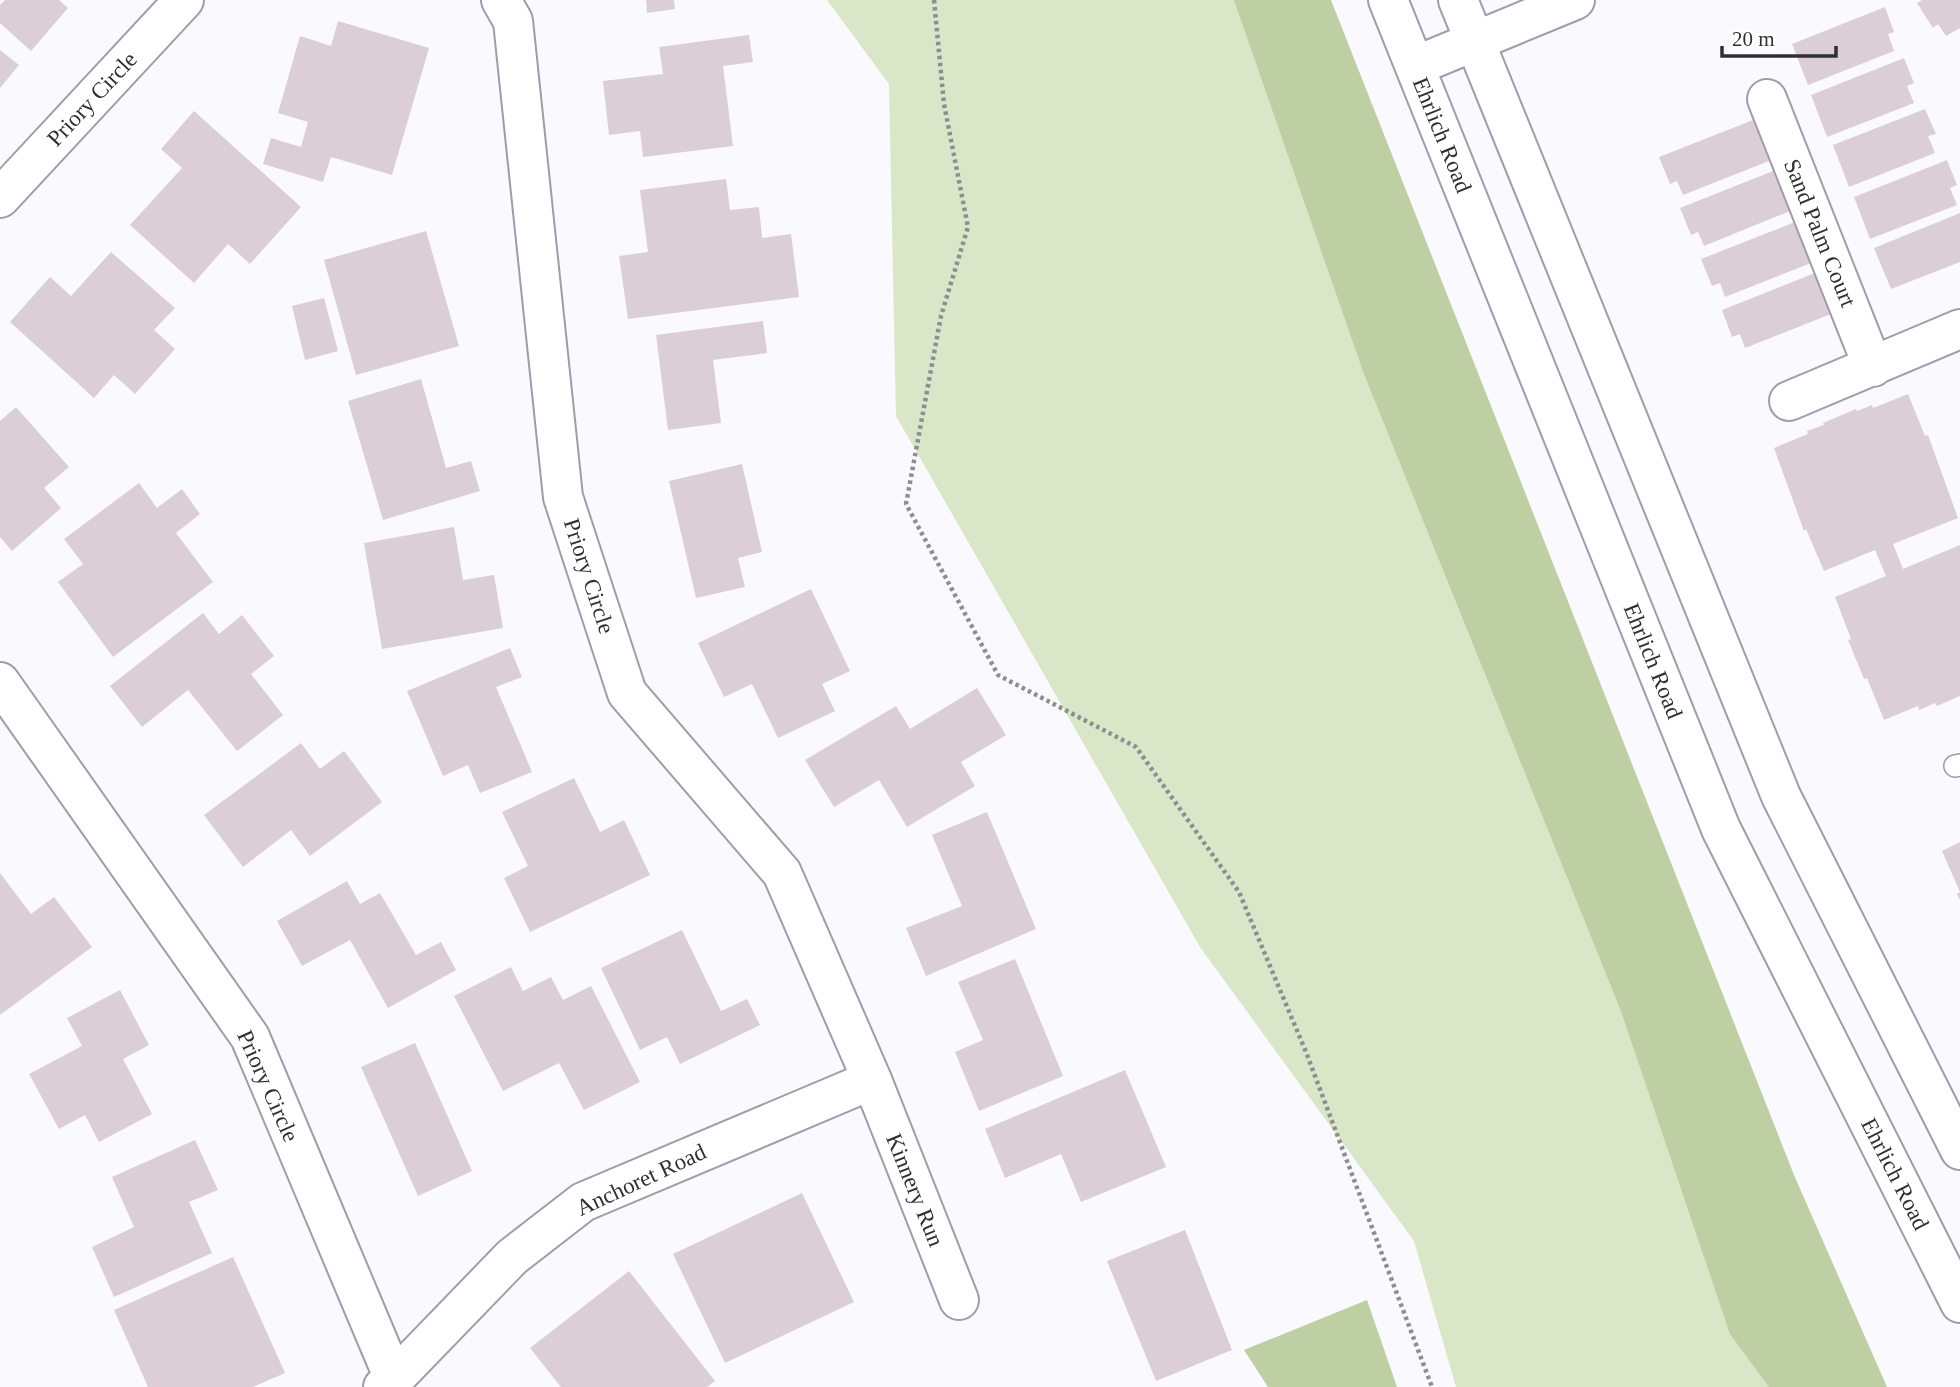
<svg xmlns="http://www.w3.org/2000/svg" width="1960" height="1387" font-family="Georgia,serif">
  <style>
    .green { fill: #d9e6c7 }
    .forest { fill: #bdcfa3 }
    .building { fill: #dcced7 }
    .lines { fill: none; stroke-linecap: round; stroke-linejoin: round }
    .lane-casing { stroke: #a09ca9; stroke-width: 24 }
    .street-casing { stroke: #a09ca9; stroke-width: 42 }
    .secondary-casing { stroke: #a09ca9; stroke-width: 42 }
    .path { stroke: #8e8d92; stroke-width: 4.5; stroke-dasharray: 3.5 3.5; stroke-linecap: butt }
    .lane { stroke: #fff; stroke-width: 21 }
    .street { stroke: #fff; stroke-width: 38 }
    .secondary { stroke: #fff; stroke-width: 38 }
    .labels { text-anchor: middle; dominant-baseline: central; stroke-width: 7; stroke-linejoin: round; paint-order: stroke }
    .street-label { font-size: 23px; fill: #302f34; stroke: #fff }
  </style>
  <rect width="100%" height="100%" fill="#faf9fe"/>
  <path class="green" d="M 827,0 L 1297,0 L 1838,1387 L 1456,1387 L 1414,1241 L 1200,947 L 896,416 L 889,84 Z"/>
  <path class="forest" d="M 1234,0 L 1331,0 L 1794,1175 L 1887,1387 L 1769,1387 L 1730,1334 L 1621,1011 L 1364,374 Z
    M 1367,1300 L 1397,1387 L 1268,1387 L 1244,1350 Z"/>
  <path class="building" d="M 5,0 L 59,0 L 68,8 L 31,51 L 0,23 L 0,5 Z
    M 646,0 L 674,0 L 675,9 L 647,13 Z
    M 1922,0 L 1960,0 L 1960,28 L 1946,36 L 1938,24 L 1933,28 L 1917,3 Z
    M 1885,7 L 1894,32 L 1888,34 L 1894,51 L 1808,85 L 1792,44 Z
    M 338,21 L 429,48 L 392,175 L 331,157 L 323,182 L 263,164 L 271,138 L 301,147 L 308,122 L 278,113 L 300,36 L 331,46 Z
    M 749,35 L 753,62 L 723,66 L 733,146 L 643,157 L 640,131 L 609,135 L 603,81 L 663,74 L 659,47 Z
    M 0,50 L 19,65 L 0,88 Z
    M 1904,58 L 1914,83 L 1907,86 L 1914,103 L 1827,137 L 1811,95 Z
    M 1925,109 L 1936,134 L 1928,136 L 1935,153 L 1849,187 L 1833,145 Z
    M 194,111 L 301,207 L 250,264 L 228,244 L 194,283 L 130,225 L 182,168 L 161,149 Z
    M 1753,120 L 1769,161 L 1683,195 L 1677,181 L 1670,184 L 1659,157 Z
    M 1947,160 L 1957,185 L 1950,188 L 1957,205 L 1870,239 L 1854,197 Z
    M 1773,171 L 1790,211 L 1704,246 L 1698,232 L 1691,235 L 1680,208 Z
    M 726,179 L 730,210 L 759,207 L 762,238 L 791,234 L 799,297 L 628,319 L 619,256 L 648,252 L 640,190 Z
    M 1960,213 L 1960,262 L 1891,289 L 1874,248 Z
    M 1795,222 L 1811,263 L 1725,297 L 1720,283 L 1712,286 L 1701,259 Z
    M 426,231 L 459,346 L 356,375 L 324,260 Z
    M 111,252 L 175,308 L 154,330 L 175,349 L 135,394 L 114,375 L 94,398 L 10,322 L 50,277 L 71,296 Z
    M 1815,273 L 1831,314 L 1745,348 L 1740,334 L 1732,337 L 1722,310 Z
    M 324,298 L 338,351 L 305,360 L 292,306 Z
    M 763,321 L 767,353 L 713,360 L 721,423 L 668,430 L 656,335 Z
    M 421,379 L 446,468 L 471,461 L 480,491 L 383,520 L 348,401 Z
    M 1908,394 L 1925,436 L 1928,435 L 1958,518 L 1893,544 L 1903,569 L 1960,545 L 1960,696 L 1937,706 L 1935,703 L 1919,710 L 1918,706 L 1884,720 L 1867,678 L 1864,679 L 1848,640 L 1851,639 L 1835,597 L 1886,576 L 1875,550 L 1824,571 L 1806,529 L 1804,531 L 1774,448 L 1808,434 L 1807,431 L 1824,425 L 1823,423 L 1856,409 L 1857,411 L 1872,405 L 1873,408 Z
    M 16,407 L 69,467 L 44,488 L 61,508 L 12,551 L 0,537 L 0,421 Z
    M 742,464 L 762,552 L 738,558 L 745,587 L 696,598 L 669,481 Z
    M 139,483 L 157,508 L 182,489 L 200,514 L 176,533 L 213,582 L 113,657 L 58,582 L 83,564 L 64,539 Z
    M 454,527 L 463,580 L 494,575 L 503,628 L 382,649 L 364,543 Z
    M 811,589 L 850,671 L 822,684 L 835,711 L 778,738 L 752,684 L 724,697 L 698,643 Z
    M 203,613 L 219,634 L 242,615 L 274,656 L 251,674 L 283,715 L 237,751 L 188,690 L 142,727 L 110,686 Z
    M 510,648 L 522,677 L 496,687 L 532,772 L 480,793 L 468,765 L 443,776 L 407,691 Z
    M 977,688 L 1006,735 L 961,762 L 975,786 L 907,827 L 879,780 L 834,807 L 805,760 L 896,706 L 910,729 Z
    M 301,743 L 320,769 L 344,751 L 382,802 L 310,856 L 291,830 L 243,867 L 204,815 Z
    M 574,778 L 600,832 L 624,820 L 650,875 L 530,932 L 504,878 L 528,866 L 502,812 Z
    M 987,812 L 1036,929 L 926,976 L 906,928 L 962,906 L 932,835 Z
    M 1960,842 L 1960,900 L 1957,894 L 1960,892 L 1942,851 Z
    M 0,873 L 31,914 L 54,897 L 92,947 L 0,1015 Z
    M 347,881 L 360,904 L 380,893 L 416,955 L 441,942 L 456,970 L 388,1008 L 350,940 L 302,966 L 277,921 Z
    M 682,930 L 721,1011 L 747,999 L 760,1025 L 680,1064 L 667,1037 L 640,1050 L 601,968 Z
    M 1015,959 L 1063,1076 L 979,1111 L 955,1052 L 983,1040 L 958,982 Z
    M 511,967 L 523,991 L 551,977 L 563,1000 L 591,986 L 640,1082 L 584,1110 L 559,1063 L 503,1091 L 454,996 Z
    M 120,990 L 149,1045 L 123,1059 L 152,1114 L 99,1142 L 85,1115 L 59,1129 L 29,1074 L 82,1046 L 67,1018 Z
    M 415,1043 L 472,1171 L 418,1196 L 361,1067 Z
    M 1125,1070 L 1166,1167 L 1081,1202 L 1061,1154 L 1005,1178 L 985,1129 Z
    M 195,1140 L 218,1190 L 189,1202 L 212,1253 L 114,1297 L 92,1247 L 134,1227 L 112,1177 Z
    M 802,1193 L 854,1302 L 725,1363 L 673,1254 Z
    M 1185,1230 L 1232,1350 L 1156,1381 L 1107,1261 Z
    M 233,1257 L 285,1373 L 253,1387 L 148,1387 L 114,1310 Z
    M 629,1271 L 715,1381 L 707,1387 L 561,1387 L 530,1348 Z"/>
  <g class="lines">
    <defs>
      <path id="lane" d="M 1955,766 L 1960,765"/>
      <path id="street" d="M 501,0 L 513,21 L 563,497 L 627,693 L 782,873 L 872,1080 L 959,1300
        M 1767,99 L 1873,367
        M 0,198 L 184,0
        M 1789,401 L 1960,329
        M 0,682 L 250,1037 L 394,1379
        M 383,1387 L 394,1379 L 512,1257 L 583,1202 L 872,1080"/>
      <path id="secondary" d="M 1388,0 L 1721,829 L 1960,1303
        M 1458,0 L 1781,796 L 1960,1150
        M 1415,66 L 1575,0"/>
    </defs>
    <use href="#lane" class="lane-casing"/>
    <use href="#street" class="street-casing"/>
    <use href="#secondary" class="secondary-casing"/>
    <path class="path" d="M 934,0 L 944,104 L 968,227 L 941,316 L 906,504 L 998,675 L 1136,747 L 1239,892 L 1306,1052 L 1432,1387"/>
    <use href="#lane" class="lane"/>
    <use href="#street" class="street"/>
    <use href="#secondary" class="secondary"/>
  </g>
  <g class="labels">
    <g class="street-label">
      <text transform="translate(92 99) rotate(-47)">Priory Circle</text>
      <text transform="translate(1442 135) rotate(68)">Ehrlich Road</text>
      <text transform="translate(1820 233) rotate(68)">Sand Palm Court</text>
      <text transform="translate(589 576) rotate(72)">Priory Circle</text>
      <text transform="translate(1653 661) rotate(68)">Ehrlich Road</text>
      <text transform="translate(268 1086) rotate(66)">Priory Circle</text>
      <text transform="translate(1895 1174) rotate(63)">Ehrlich Road</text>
      <text transform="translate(641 1180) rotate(-25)">Anchoret Road</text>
      <text transform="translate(915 1190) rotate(68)">Kinnery Run</text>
    </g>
  </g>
  <path d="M1722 46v10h114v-10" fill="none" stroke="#302f34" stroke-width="3.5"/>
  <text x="1732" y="46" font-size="21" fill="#302f34" stroke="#ffffff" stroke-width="5" paint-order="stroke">20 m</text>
</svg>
